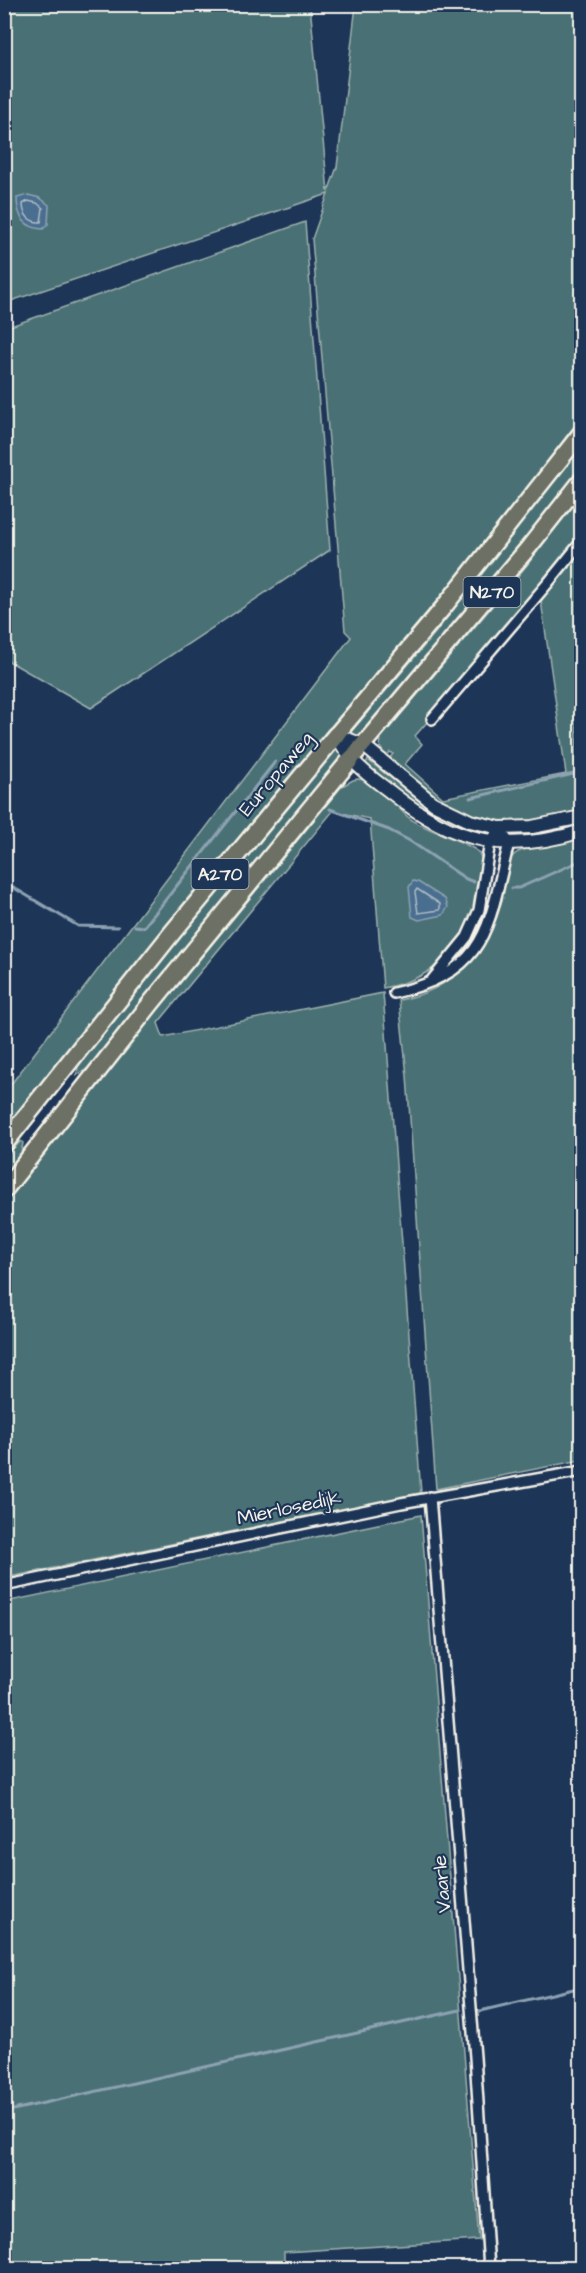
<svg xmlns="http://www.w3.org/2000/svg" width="586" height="2273" font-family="'Architects Daughter',sans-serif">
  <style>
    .green { fill: #4a7174; stroke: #9fb1ae; stroke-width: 1.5 }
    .water { fill: #496e90; stroke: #8da2b3; stroke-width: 1.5 }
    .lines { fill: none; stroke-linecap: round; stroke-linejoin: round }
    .shore { stroke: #b0bdc5; stroke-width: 1.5 }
    .stream { stroke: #8da2b3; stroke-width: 3 }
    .minor-casing { stroke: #f4f1e8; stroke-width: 14 }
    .tertiary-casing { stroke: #f4f1e8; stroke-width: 16 }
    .trunk-casing { stroke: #f4f1e8; stroke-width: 20 }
    .motorway-casing { stroke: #f4f1e8; stroke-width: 21 }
    .minor { stroke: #1d3557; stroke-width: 9 }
    .tertiary { stroke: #1d3557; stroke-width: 12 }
    .trunk { stroke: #6c7065; stroke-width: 15 }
    .motorway { stroke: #6c7065; stroke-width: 16 }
    .labels { text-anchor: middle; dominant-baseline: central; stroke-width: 4.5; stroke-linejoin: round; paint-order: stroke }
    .shield { fill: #1d3557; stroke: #b4b9bc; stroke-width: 1.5 }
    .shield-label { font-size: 18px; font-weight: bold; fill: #f4f1e8 }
    .street-label { font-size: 20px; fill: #f4f1e8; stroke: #1d3557 }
  </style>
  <rect width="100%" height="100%" fill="#1d3557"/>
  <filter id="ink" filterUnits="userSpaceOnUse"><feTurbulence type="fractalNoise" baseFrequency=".0167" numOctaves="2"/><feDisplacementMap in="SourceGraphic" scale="12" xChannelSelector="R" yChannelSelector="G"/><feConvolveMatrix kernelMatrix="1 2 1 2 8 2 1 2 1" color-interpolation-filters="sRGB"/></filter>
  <g filter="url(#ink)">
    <path class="green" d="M 4,5 L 310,5 L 328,192 L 337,167 L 356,5 L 582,5 L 581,417 L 496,530 L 192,893 L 5,1129 L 5,1092 L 351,637 L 345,631 L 312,239 L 328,194 L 5,303 Z
      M 305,222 L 330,550 L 91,708 L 5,659 L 5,328 Z
      M 581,441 L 581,471 L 571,484 L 360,740 L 350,733 L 441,626 L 452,605 Z
      M 581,495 L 581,535 L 477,665 L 415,736 L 422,744 L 405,764 L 443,798 L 566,774 L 541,601 L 576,553 L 581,566 L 576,772 L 581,771 L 581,812 C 531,825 485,830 439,801 C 421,791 405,774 388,760 L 393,754 L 390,752 L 385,757 L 380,746 L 381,738 L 527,565 Z
      M 336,748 L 346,757 L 97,1062 L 94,1061 L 87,1069 L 77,1075 L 78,1065 L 84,1055 L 82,1053 Z
      M 368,760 L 422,803 L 473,829 L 472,833 L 427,815 L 364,765 Z
      M 358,779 C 379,780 394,805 408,817 C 424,831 470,842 478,852 C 485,861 481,873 480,883 C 473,940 440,978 383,988 L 370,819 L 333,811 L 158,1023 L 163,1037 L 383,993 L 421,1493 L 5,1578 L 4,1205 L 184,976 L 194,966 L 342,786 L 353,780 Z
      M 581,837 L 581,1460 L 436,1489 L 407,1076 L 399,1000 C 452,991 488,952 502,901 C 506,887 503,864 515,854 C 527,845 565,842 581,837 Z
      M 21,1141 L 23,1143 L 21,1154 L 17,1160 L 19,1162 L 5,1181 L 5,1152 L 9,1153 Z
      M 421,1515 L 479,2240 L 284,2252 L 284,2268 L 5,2268 L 5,1602 Z"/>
    <path class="water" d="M 28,195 L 40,198 L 49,205 L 48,224 L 43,229 C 24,228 17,216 17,198 Z
      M 413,881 L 418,882 L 445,899 L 448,907 L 443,915 L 419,920 L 412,917 L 409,887 Z"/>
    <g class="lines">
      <path class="shore" d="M 28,201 L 37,203 L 43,208 L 41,222 C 30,223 23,215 23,204 Z
        M 417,889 L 440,904 L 440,910 L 418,913 L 415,892 Z"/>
      <path class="stream" d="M 470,798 L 578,773
        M 330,809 L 389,830 L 410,841 L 466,879 L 474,882
        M 4,882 L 78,926 L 118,927
        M 512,888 L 519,888 L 582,860
        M 135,926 L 144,927 L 275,762
        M 480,2011 L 582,1987
        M 4,2112 L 460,2010"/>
      <defs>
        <path id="minor" d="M 432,719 L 548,583 L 582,541
          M 394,993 C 490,972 488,925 509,843 L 500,828 L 490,842 L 479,910 L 467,937 L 431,981
          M 430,1497 L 475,2057 L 489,2268
          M 4,1586 L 401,1503 L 582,1471"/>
        <path id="tertiary" d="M 336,735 C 341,742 345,751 351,758 C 362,772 379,783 393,794 C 453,842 507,855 582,831
          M 336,735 L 363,745 L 433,803 L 470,821 L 500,828 L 532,827 L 582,817"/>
        <path id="trunk" d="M 336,735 L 443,608 L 582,432
          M 351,759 L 529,547 L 582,480"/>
        <path id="motorway" d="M 4,1144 L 172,933 L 336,735
          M 4,1190 L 152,1002 L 351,759"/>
      </defs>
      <use href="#minor" class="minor-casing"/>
      <use href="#tertiary" class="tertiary-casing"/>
      <use href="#trunk" class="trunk-casing"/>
      <use href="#motorway" class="motorway-casing"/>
      <use href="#minor" class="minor"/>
      <use href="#tertiary" class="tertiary"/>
      <use href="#trunk" class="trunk"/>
      <use href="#motorway" class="motorway"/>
    </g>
  </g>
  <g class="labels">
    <g class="shield">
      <rect x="463.5" y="577" width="57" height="30" rx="4.5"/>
      <rect x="191.5" y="859" width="57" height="30" rx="4.5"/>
    </g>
    <g class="shield-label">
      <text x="492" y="592">N270</text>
      <text x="220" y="874">A270</text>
    </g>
    <g class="street-label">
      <text transform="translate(276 774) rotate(-50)">Europaweg</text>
      <text transform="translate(289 1508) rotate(-12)">Mierlosedijk</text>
      <text transform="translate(442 1884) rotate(-95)">Vaarle</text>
    </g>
  </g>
  <rect width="586" height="2273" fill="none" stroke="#1d3557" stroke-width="24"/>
  <rect x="12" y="12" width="562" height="2249" fill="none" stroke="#f4f1e8" stroke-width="2" filter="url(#ink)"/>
</svg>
